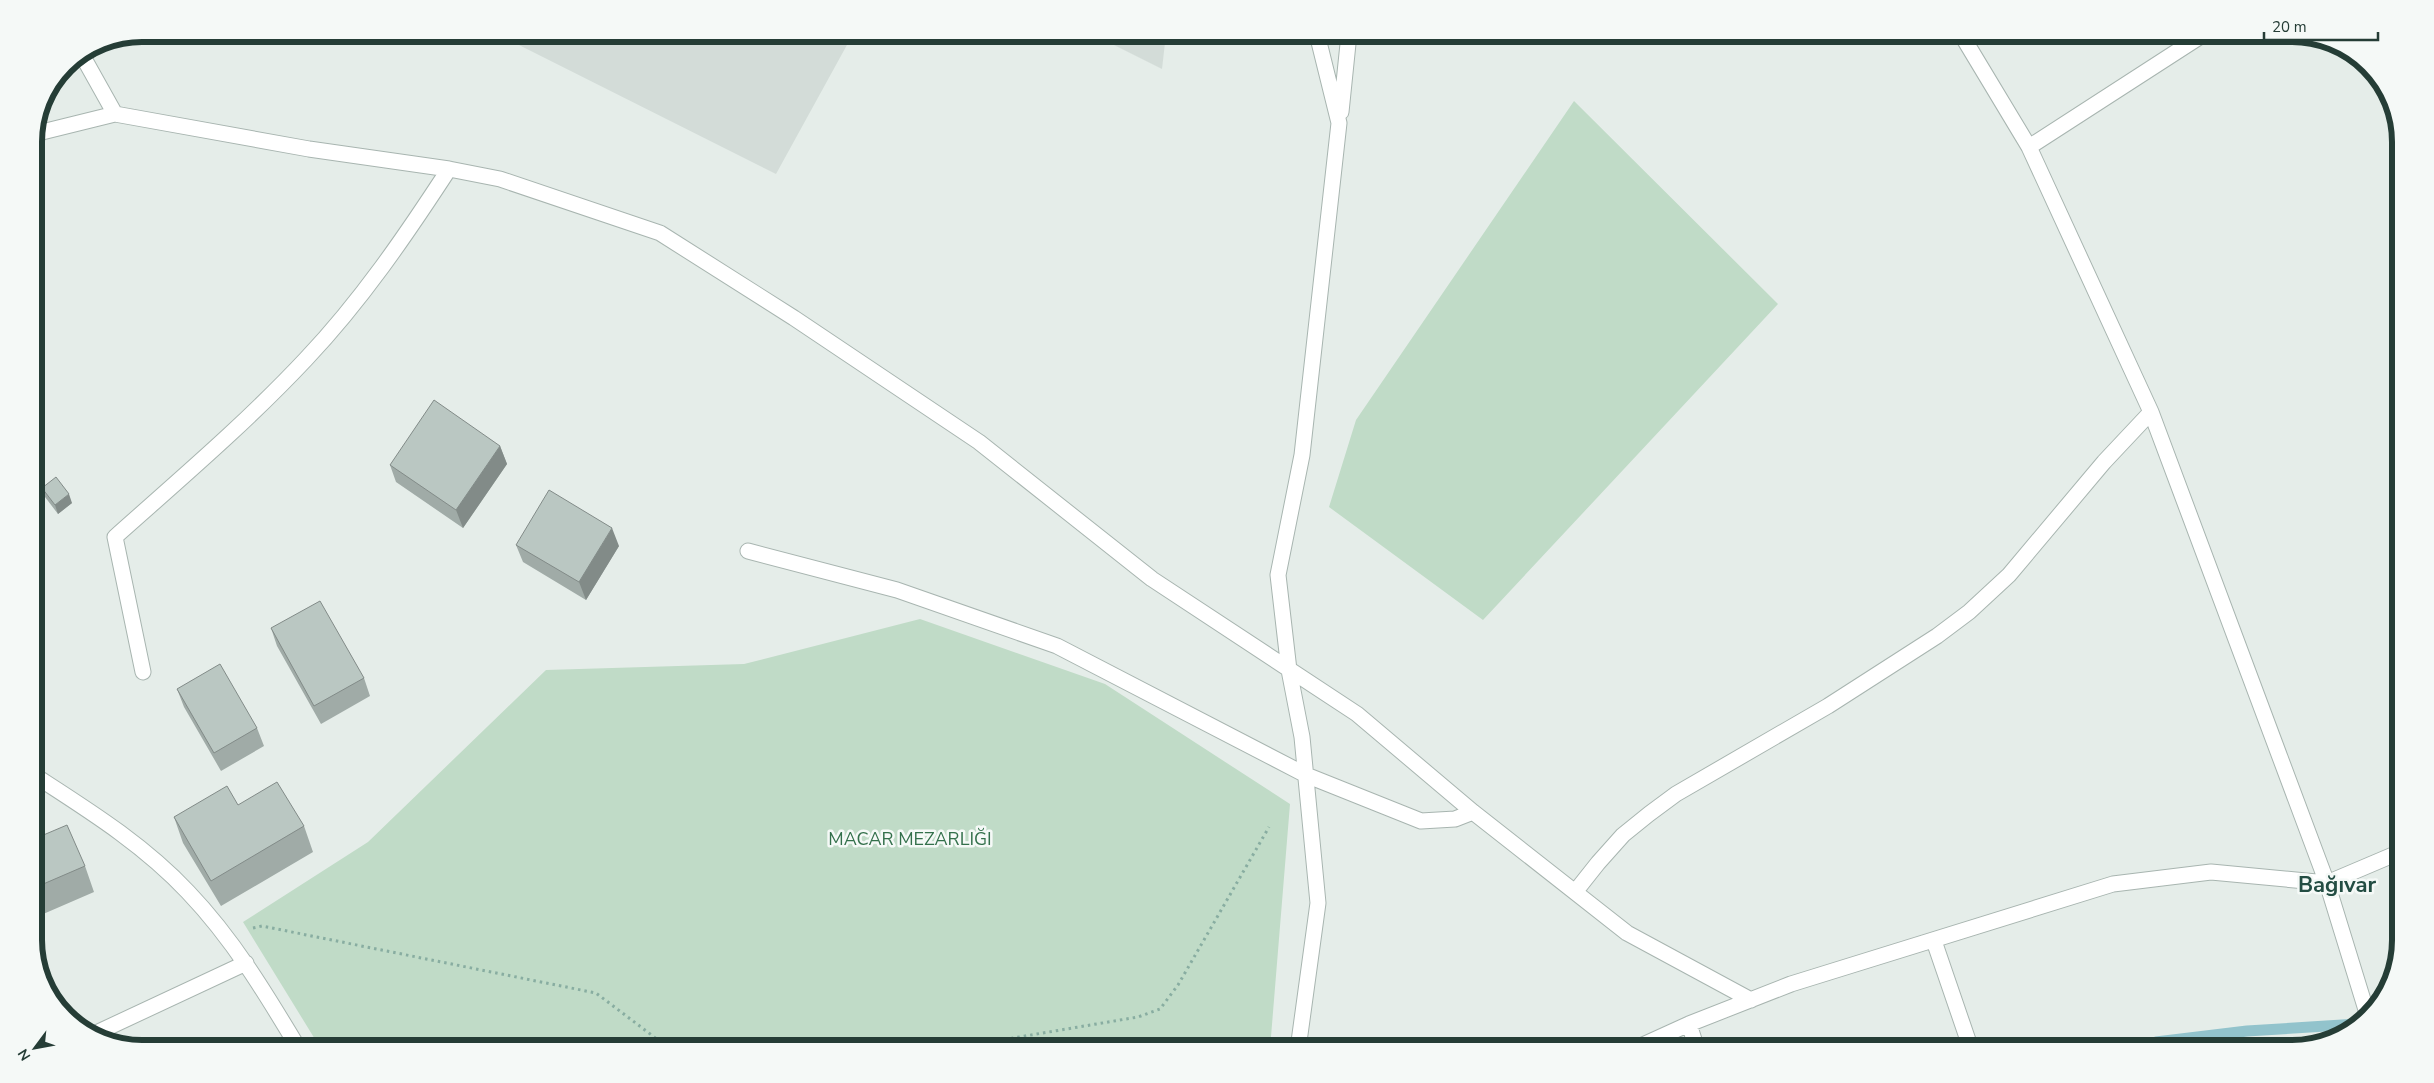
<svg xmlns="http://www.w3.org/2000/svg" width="2434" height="1083" font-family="'Nunito Sans',sans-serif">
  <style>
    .built { fill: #d3dcd8 }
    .green { fill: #c0dbc7 }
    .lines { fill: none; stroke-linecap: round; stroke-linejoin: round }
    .stream { stroke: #92c3cc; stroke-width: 11 }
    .minor-casing { stroke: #a8b5b0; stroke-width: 17 }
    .path { stroke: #88ada1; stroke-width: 3; stroke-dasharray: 2.5 4; stroke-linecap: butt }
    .minor { stroke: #fff; stroke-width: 15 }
    .wall { fill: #a0aba7 }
    .shaded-wall { fill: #828b88 }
    .building { fill: #bac7c2; stroke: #828b88 }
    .labels { text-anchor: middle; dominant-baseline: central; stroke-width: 5; stroke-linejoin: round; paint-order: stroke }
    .park-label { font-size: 18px; fill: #33704b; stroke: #f5f9f7 }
    .district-label { font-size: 22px; font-weight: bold; fill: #234d43; stroke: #f5f9f7 }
    .rim { fill: none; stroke: #253d36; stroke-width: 6 }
  </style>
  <rect width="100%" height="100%" fill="#e5ede9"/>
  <path class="built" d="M 497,34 L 853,34 L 776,174 Z
    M 1092,34 L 1166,34 L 1162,69 Z"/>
  <path class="green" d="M 1574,101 L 1778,304 L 1483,620 L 1329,507 L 1356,420 Z
    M 920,619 L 1105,684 L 1290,804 L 1270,1049 L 321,1049 L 243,922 L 368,842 L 546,670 L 744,664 Z"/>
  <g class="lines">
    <path class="stream" d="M 2156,1042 L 2247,1031 L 2358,1024"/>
    <defs>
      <path id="minor" d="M 1961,34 L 2029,147 L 2151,412 L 2327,883 L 2367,1013
        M 82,55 L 115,114
        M 1341,112 L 1349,34
        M 34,134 L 115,114 L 309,149 L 449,169 L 500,179 L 660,233 L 794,318 L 979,442 L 1152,579 L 1357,714 L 1473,812 L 1627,933 L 1751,1000
        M 2029,147 L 2204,34
        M 748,551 L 897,590 L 1057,646 L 1306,775 L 1421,821 L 1455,819 L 1473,812
        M 143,672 L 115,537 C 180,479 246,423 306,359 C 361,301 406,235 449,169
        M 34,775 C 88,810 143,844 188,892 C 233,939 266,994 299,1049
        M 1575,892 L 1598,863 L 1623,835 L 1649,814 L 1676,794 L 1828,706 L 1937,636 L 1969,612 L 2009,575 L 2104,462 L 2151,412
        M 1934,941 L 1971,1049
        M 1689,1024 L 1697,1049
        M 92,1035 L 246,963
        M 1298,1049 L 1318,903 L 1302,737 L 1289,670 L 1278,575 L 1302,455 L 1339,123 L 1317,34
        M 1634,1049 L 1689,1024 L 1791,984 L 2113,884 L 2211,872 L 2327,883 L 2400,852"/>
    </defs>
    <use href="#minor" class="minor-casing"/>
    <path class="path" d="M 253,928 L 262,926 L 596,993 L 670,1049
      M 960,1049 L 1013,1038 L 1138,1017 L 1160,1009 L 1178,985 L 1269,827"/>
    <use href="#minor" class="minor"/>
  </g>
  <path class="wall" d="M 500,446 L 507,464 L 463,528 L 396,482 L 390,465 Z
    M 42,488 L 72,503 L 58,514 L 45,497 Z
    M 516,545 L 619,546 L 586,600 L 523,562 Z
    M 271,628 L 364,678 L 370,696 L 321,724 L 277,646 Z
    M 177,689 L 257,728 L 264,746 L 221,771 L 184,707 Z
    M 238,805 L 304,826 L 313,852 L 221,906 L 183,843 L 174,817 Z
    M 34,839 L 85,866 L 94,892 L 34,918 Z"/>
  <path class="shaded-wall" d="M 500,446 L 507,464 L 463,528 L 456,510 Z
    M 69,494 L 72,503 L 58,514 L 55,505 Z
    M 612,528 L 619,546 L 586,600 L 579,582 Z"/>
  <path class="building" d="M 434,400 L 500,446 L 456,510 L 390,465 Z
    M 56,477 L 69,494 L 55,505 L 42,488 Z
    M 549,490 L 612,528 L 579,582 L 516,545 Z
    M 320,601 L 364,678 L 314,706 L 271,628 Z
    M 220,664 L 257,728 L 214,753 L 177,689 Z
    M 277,782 L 304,826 L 211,881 L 174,817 L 227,786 L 238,805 Z
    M 67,825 L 85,866 L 34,888 L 34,839 Z"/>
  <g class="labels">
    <g class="park-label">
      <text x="910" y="839">MACAR MEZARLIĞI</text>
    </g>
    <g class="district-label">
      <text x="2337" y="885">Bağıvar</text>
    </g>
  </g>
  <path d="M0 0H2434V1083H0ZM142 42H2292A100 100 0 0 1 2392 142V940A100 100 0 0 1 2292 1040H142A100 100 0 0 1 42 940V142A100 100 0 0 1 142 42Z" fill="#f5f9f7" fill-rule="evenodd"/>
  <path class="rim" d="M142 42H2292A100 100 0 0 1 2392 142V940A100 100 0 0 1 2292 1040H142A100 100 0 0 1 42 940V142A100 100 0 0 1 142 42Z"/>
  <g transform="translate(35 1048) rotate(238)" stroke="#f5f9f7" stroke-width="4" paint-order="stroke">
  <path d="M0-4L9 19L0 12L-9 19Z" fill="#253d36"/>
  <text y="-8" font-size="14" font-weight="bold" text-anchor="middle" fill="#253d36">N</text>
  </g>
  <path d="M2264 32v8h114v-8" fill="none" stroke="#253d36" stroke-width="2.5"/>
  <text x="2272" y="32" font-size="15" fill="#253d36" stroke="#f5f9f7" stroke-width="4" paint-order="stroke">20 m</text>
</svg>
